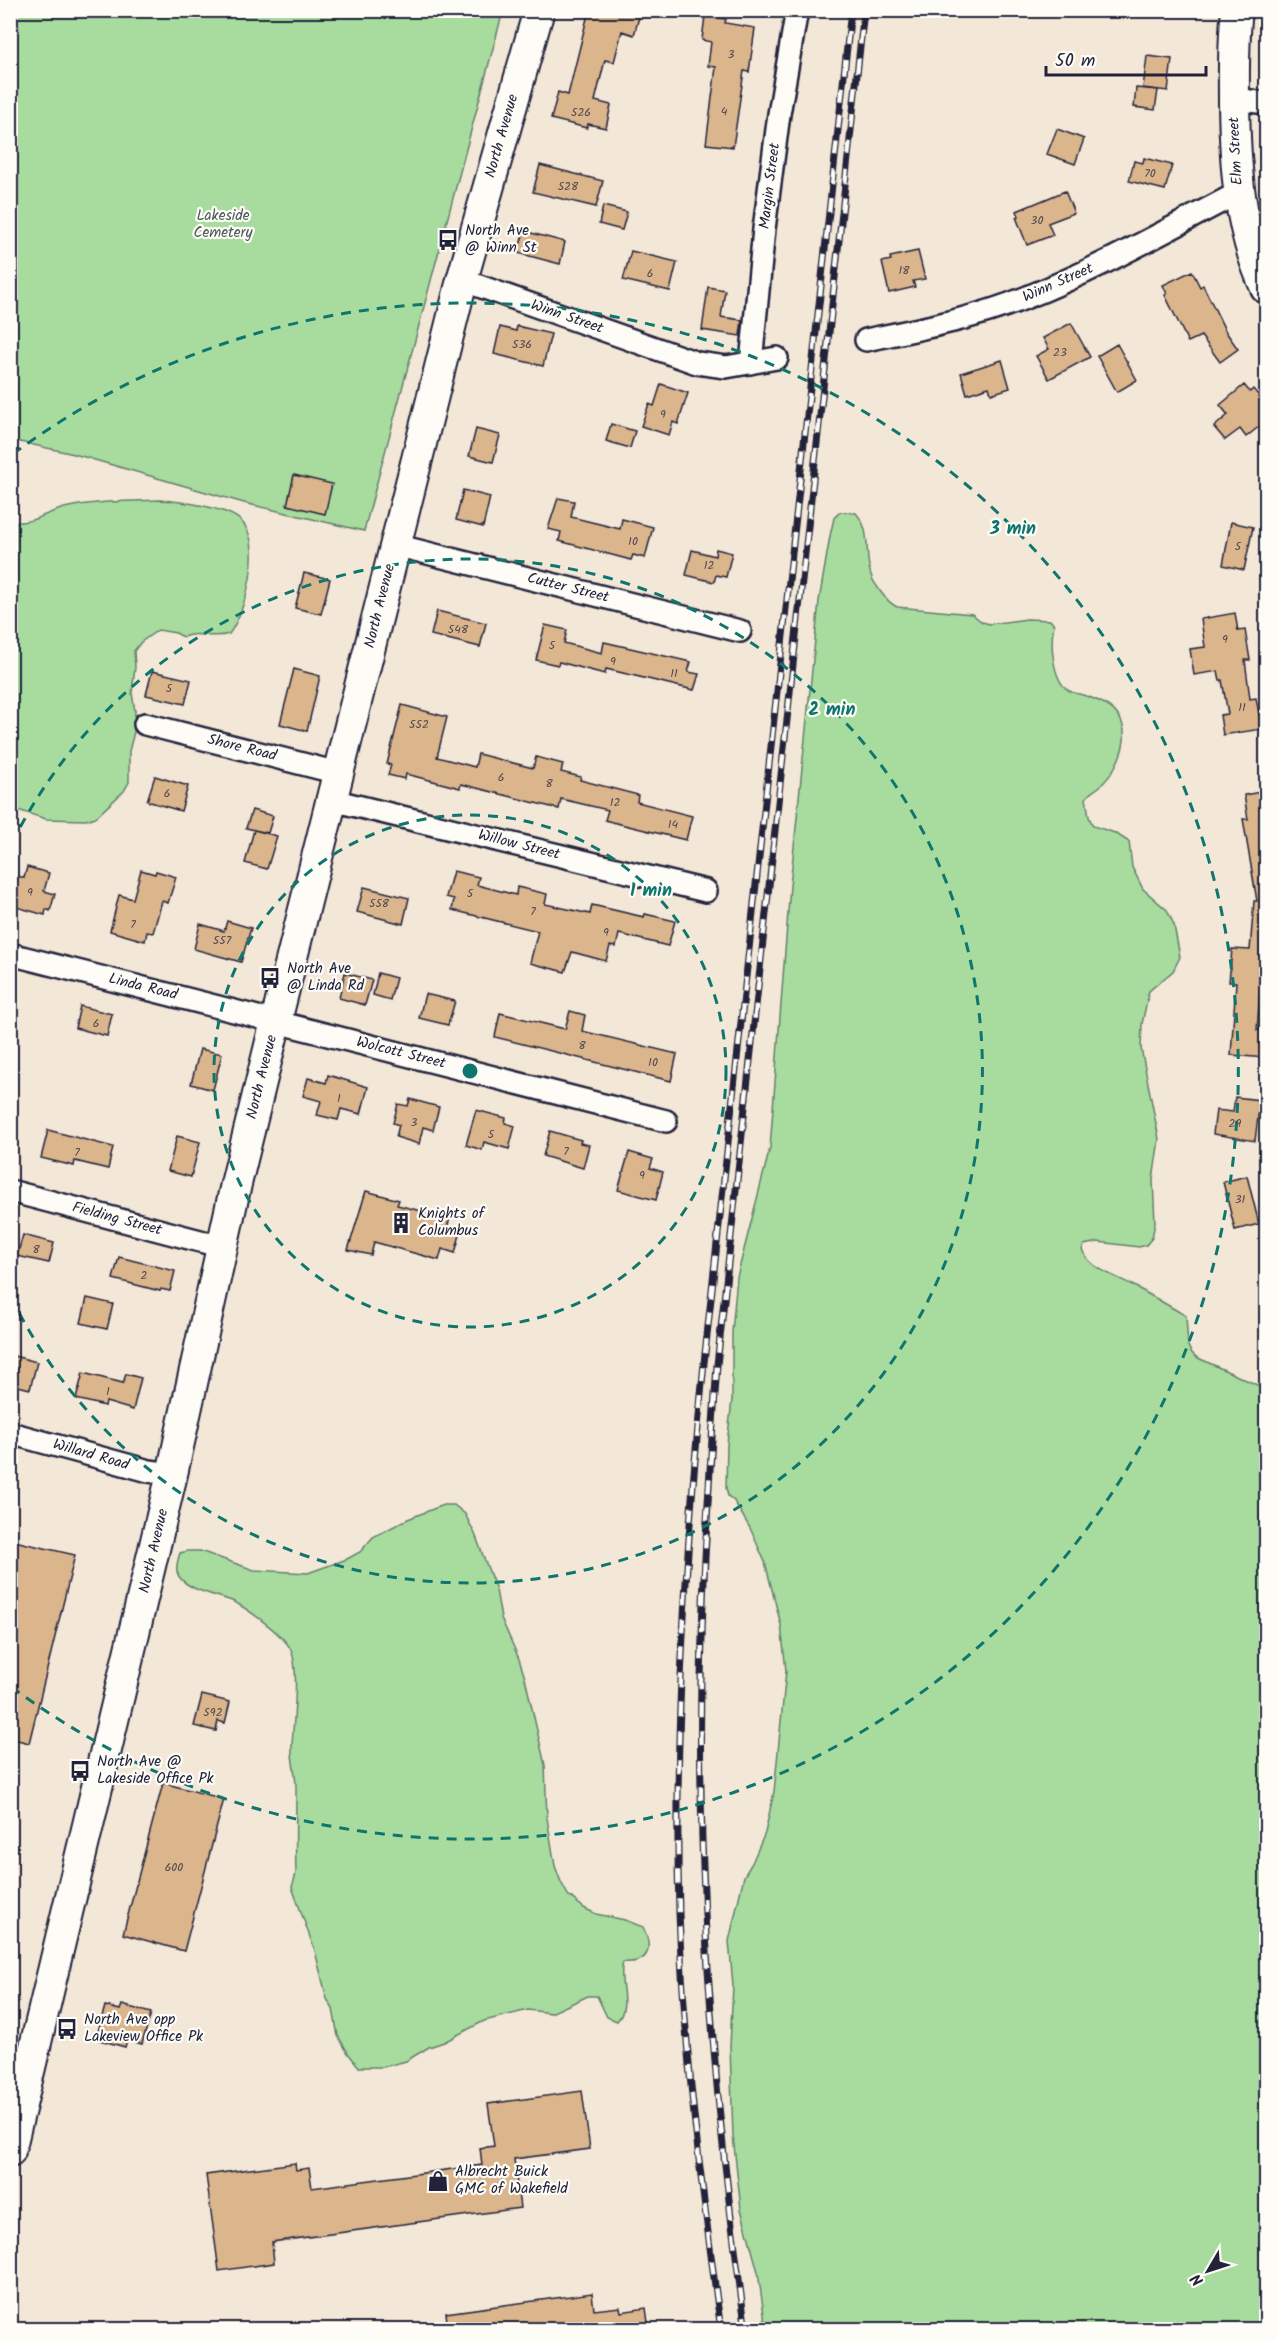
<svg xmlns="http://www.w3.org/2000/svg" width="1277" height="2340" font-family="Kalam,sans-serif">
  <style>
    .green { fill: #a7dc9e; stroke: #647f6c; stroke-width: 1.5 }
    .building { fill: #dbb58c; stroke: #22223b; stroke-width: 1.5 }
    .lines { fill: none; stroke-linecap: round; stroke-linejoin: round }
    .street-casing { stroke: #22223b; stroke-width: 26 }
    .secondary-casing { stroke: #22223b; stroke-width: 34 }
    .street { stroke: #fdfcf7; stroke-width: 21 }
    .secondary { stroke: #fdfcf7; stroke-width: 30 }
    .rail-casing { stroke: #22223b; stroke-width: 7 }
    .rail { stroke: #fdfcf7; stroke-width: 4.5; stroke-dasharray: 14; stroke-linecap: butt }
    .ring { fill: none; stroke: #0f766e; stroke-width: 3; stroke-dasharray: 10 8 }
    .labels { text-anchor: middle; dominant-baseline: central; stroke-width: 4.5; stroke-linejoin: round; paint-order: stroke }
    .number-label { font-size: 12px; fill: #50474f }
    .street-label { font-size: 15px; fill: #22223b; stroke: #fdfcf7 }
    .park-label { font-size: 15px; fill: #4a5a59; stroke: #fdfcf7 }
    .poi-label { font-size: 15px; fill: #22223b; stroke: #fdfcf7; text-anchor: start }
    .centre { fill: #0f766e; stroke: #fdfcf7; stroke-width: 3 }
    .ring-label { font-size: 18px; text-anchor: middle; font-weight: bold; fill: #0f766e; stroke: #fdfcf7; stroke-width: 4.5; stroke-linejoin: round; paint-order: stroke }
  </style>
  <rect width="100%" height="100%" fill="#f3e7d7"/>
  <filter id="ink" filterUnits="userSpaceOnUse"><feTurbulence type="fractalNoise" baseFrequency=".0167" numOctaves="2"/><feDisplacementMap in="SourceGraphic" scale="12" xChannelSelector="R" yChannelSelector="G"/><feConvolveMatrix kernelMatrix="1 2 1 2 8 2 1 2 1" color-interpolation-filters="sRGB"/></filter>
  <g filter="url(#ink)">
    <path class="green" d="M 11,11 L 503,11 L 364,531 L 244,503 L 74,454 L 11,440 Z
      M 160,500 C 180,501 225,507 240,520 C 265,543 246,611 229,634 C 209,640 200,630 183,637 L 176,633 L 158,630 L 141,642 L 134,651 L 135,667 L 132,693 L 135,711 L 134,732 L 129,751 L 129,782 L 124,791 L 96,817 L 86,820 L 46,819 L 11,808 L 11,522 C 35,524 47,511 69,507 C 99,501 130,501 160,500 Z
      M 840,512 L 856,513 C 873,532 863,556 872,578 C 874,583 878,587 880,591 C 885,598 889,603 897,607 L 972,614 L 982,622 L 990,624 L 1027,619 L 1050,620 L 1054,625 C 1050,642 1052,679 1068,690 C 1074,694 1082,694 1089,697 C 1124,709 1133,731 1116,765 C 1112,773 1106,781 1099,787 C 1094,791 1090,792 1086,798 L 1089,817 L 1093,826 L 1115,833 L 1129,842 L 1132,867 L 1143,889 L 1167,910 L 1174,925 L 1180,957 L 1173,971 L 1149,991 L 1142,1024 L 1141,1048 L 1159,1139 L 1153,1180 L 1155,1223 L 1152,1238 L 1146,1245 L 1139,1247 L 1098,1242 L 1084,1245 L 1082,1250 C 1092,1271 1113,1274 1132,1285 C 1150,1295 1168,1305 1186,1316 L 1188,1346 L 1191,1352 L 1196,1357 L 1266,1389 L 1266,2329 L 766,2329 L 758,2272 L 741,2209 L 733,2136 L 730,2047 L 733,1985 L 729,1941 L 744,1876 L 752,1863 L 765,1833 L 774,1792 L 786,1671 L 781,1625 L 765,1562 L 750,1528 L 734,1501 L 728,1496 L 726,1488 L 727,1444 L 732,1400 L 732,1332 L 737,1277 L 770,1148 L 790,886 L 819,601 L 830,536 L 834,518 Z
      M 443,1505 L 454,1505 L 465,1514 L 475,1534 L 496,1590 L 501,1618 L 519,1659 L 525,1678 L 545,1765 L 547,1818 L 555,1866 L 561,1882 L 568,1895 L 584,1908 L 596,1914 L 625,1920 L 643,1927 C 653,1948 650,1964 623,1962 C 617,1980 632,2006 617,2021 L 607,2017 L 597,1996 L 588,1996 L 551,2013 L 528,2010 L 484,2021 L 444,2042 L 429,2047 L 406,2061 L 383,2067 L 359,2067 L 348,2053 L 338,2036 L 333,2009 L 327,1999 L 315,1951 L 292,1887 L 296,1874 C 295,1845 296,1816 296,1787 C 296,1774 291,1760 292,1746 C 293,1723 300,1671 291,1650 C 285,1636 247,1608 232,1601 C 218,1595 182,1590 177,1572 C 176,1566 178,1559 180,1553 L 188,1551 L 200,1551 L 254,1570 L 308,1573 L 347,1559 L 360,1552 L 373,1537 L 408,1519 Z"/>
    <path class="building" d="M 589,10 L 641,10 L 634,35 L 622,31 L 614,62 L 605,60 L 595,101 L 611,105 L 606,128 L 588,124 L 587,128 L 551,119 L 558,92 L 568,95 Z
      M 705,16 L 726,19 L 725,23 L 755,28 L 749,72 L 744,71 L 733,147 L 706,144 L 716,67 L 708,66 L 711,42 L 702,40 Z
      M 1147,56 L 1172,59 L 1168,91 L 1143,88 Z
      M 1136,88 L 1158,90 L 1155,110 L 1134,107 Z
      M 1057,129 L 1084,139 L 1075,164 L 1047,154 Z
      M 1144,158 L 1172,165 L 1165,190 L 1129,181 L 1134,161 L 1143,163 Z
      M 540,165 L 603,181 L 596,207 L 533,192 Z
      M 1065,191 L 1074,213 L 1048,223 L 1053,235 L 1027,245 L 1016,217 L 1019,216 L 1017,211 Z
      M 603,206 L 627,212 L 622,230 L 599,224 Z
      M 524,231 L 565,242 L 560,264 L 518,253 Z
      M 631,251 L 677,262 L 670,291 L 623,280 Z
      M 918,251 L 925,279 L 913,281 L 915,287 L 889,293 L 882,262 L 891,260 L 890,257 Z
      M 1192,271 L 1200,287 L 1203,285 L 1226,332 L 1238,349 L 1220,362 L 1201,336 L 1188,342 L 1165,295 L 1167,294 L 1163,285 Z
      M 708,287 L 725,290 L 721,317 L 742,320 L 740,336 L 702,330 Z
      M 1071,323 L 1090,357 L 1049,379 L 1036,356 L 1049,349 L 1043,338 Z
      M 517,326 L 551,334 L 543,366 L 494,354 L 500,327 L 516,331 Z
      M 1117,344 L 1137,380 L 1117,392 L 1097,356 Z
      M 1002,360 L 1010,388 L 991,394 L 989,387 L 967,394 L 961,373 Z
      M 661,384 L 688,393 L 678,424 L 673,422 L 669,435 L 641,426 L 649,404 L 654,406 Z
      M 1244,385 L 1250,392 L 1253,389 L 1259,396 L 1266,390 L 1266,421 L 1246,437 L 1240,429 L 1225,440 L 1214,427 L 1228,415 L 1220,405 Z
      M 611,424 L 635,431 L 630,448 L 606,441 Z
      M 476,429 L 500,435 L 493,462 L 469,456 Z
      M 294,475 L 332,484 L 325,514 L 287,505 Z
      M 463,490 L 490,497 L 483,527 L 456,520 Z
      M 558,498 L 574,501 L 571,517 L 620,529 L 622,519 L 653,527 L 645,558 L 633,555 L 631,560 L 559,541 L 561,532 L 548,529 Z
      M 1231,522 L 1253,527 L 1244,570 L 1223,565 Z
      M 716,549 L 732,553 L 726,577 L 716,575 L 714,582 L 686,575 L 692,550 L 715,556 Z
      M 304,573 L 330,579 L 321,614 L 295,608 Z
      M 437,611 L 486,623 L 480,647 L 431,635 Z
      M 1235,613 L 1238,631 L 1245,630 L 1250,660 L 1245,660 L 1250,699 L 1256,698 L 1262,729 L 1223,735 L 1220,715 L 1228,714 L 1222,680 L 1220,680 L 1218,671 L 1194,675 L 1190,649 L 1205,647 L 1201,619 Z
      M 545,625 L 567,630 L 564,643 L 602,653 L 604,642 L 691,662 L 688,672 L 699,674 L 694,690 L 606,669 L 605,674 L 559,662 L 558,665 L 536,660 Z
      M 294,669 L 320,676 L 307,731 L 280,724 Z
      M 152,671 L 191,680 L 185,704 L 146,695 Z
      M 402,705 L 447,717 L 437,757 L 475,767 L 478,754 L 533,768 L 536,757 L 563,764 L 561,772 L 581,777 L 580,780 L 638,795 L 637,802 L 692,816 L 686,840 L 612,822 L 605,820 L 608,810 L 561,799 L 559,809 L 461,784 L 460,788 L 406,774 L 405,779 L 388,775 L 391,765 L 387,764 Z
      M 155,776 L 188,786 L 181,811 L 147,801 Z
      M 1266,791 L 1266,994 L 1260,993 L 1257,1030 L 1266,1030 L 1265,1058 L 1231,1055 L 1236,982 L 1229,982 L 1232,949 L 1250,950 L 1254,901 L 1257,901 L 1243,819 L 1248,819 L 1244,795 Z
      M 252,810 L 273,816 L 268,833 L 246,828 Z
      M 254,830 L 277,836 L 267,869 L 245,863 Z
      M 27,867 L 49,873 L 44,891 L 55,894 L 50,911 L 46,909 L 45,915 L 13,906 L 15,896 L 10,895 L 10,874 L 24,878 Z
      M 141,870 L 155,874 L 156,871 L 176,877 L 168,903 L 162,901 L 153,933 L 147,932 L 145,941 L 110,931 L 119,895 L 133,899 Z
      M 453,871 L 479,877 L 477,885 L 516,895 L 517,887 L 547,894 L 545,904 L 590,914 L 592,905 L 644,917 L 645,914 L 675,921 L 668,946 L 619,934 L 616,947 L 610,946 L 606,961 L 572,952 L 565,972 L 530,963 L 538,931 L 452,910 L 454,899 L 446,897 Z
      M 364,887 L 409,898 L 403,924 L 357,912 Z
      M 227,921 L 251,928 L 241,962 L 194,949 L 200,924 L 224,931 Z
      M 345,973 L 372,980 L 365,1005 L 339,998 Z
      M 378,973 L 396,978 L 390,1000 L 373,995 Z
      M 425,994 L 455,1001 L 448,1025 L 419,1018 Z
      M 80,1006 L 112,1014 L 107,1036 L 75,1028 Z
      M 570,1011 L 585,1015 L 582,1031 L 677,1054 L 671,1081 L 495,1037 L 500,1013 L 565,1029 Z
      M 200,1049 L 222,1054 L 213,1090 L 191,1084 Z
      M 328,1075 L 368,1087 L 361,1114 L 341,1109 L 338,1120 L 317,1115 L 321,1101 L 303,1096 L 308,1078 L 326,1083 Z
      M 1235,1097 L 1260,1100 L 1255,1141 L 1213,1134 L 1216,1110 L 1233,1112 Z
      M 410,1099 L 439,1107 L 433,1130 L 423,1127 L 419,1144 L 396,1137 L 399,1125 L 393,1123 L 398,1104 L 408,1106 Z
      M 476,1110 L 506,1118 L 505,1123 L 515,1126 L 509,1149 L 484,1142 L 482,1150 L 466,1145 Z
      M 48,1130 L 113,1147 L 108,1169 L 75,1161 L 74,1166 L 41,1158 Z
      M 550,1131 L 581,1140 L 580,1143 L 589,1145 L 583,1168 L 543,1156 Z
      M 177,1136 L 200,1142 L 191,1177 L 168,1171 Z
      M 629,1152 L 653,1159 L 650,1168 L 663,1172 L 656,1200 L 618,1190 Z
      M 1247,1176 L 1259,1224 L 1235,1230 L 1223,1182 Z
      M 366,1191 L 399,1200 L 397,1205 L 450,1218 L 447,1228 L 461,1231 L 455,1253 L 442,1249 L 439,1260 L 374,1242 L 371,1255 L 348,1250 Z
      M 23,1235 L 54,1243 L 49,1263 L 17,1256 Z
      M 119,1257 L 175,1271 L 170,1291 L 161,1289 L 160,1291 L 113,1279 Z
      M 87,1298 L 113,1304 L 107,1329 L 81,1323 Z
      M 10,1355 L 37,1362 L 30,1389 L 10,1384 Z
      M 83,1373 L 123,1383 L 126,1374 L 141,1378 L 133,1410 L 106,1402 L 105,1406 L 76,1399 Z
      M 10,1540 L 75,1555 L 29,1743 L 10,1738 Z
      M 202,1695 L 230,1702 L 225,1723 L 218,1721 L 216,1731 L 194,1726 Z
      M 163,1783 L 224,1799 L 184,1951 L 123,1934 Z
      M 122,2005 L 151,2013 L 142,2044 L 127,2040 L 125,2047 L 96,2039 L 105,2006 L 120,2010 Z
      M 582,2091 L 590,2149 L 514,2159 L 520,2208 L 272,2242 L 274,2263 L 219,2271 L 206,2175 L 295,2163 L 296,2170 L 309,2168 L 312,2188 L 482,2165 L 480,2148 L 494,2146 L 488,2104 Z
      M 592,2293 L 594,2310 L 620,2307 L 621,2312 L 646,2308 L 649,2330 L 448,2330 L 446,2313 Z"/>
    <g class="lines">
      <defs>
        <path id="street" d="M 1234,99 L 1266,103
          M 462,280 L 697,363 L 726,367 L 777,358
          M 866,340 C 919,329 974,319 1025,298 C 1099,269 1168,229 1238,193
          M 751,363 L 764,229 L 779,114 L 797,10
          M 395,545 L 740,631
          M 145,724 L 338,773
          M 332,800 L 706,891
          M 10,954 L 666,1121
          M 10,1191 L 223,1247
          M 10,1433 L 149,1471 L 172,1474"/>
        <path id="secondary" d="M 1237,10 C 1233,41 1234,72 1234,103 C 1235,167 1239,229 1266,288
          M 10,2151 L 172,1474 L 236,1184 L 276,1021 L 462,280 L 539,10"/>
      </defs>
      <use href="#street" class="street-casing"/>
      <use href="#secondary" class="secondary-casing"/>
      <use href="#street" class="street"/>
      <use href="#secondary" class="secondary"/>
      <defs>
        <path id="rail" d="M 721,2330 C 702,2191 684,2053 679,1913 C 674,1729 686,1546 704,1363 L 851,10
          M 746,2330 C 713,2102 695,1867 702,1637 C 704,1546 711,1455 717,1365 L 864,10"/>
      </defs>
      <use href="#rail" class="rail-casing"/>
      <use href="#rail" class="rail"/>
    </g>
  </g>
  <g class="ring">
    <circle cx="470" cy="1071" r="256"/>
    <path d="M12 843A512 512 0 1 1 12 1299"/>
    <path d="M13 454A768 768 0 1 1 13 1688"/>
  </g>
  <defs>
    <symbol id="bus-bare" viewBox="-9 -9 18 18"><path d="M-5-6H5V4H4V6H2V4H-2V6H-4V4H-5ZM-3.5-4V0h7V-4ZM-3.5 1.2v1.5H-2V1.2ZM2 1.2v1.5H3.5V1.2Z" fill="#22223b" stroke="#fdfcf7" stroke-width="2.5" paint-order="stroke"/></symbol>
    <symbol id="building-bare" viewBox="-9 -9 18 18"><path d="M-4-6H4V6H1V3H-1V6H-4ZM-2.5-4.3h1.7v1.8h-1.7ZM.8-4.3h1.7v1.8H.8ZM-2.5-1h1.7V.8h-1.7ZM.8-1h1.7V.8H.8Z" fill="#22223b" stroke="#fdfcf7" stroke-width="2.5" paint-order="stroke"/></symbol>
    <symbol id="shop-bare" viewBox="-9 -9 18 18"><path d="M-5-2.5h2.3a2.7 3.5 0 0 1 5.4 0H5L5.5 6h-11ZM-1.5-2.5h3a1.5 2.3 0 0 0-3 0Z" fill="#22223b" stroke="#fdfcf7" stroke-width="2.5" paint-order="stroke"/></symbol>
  </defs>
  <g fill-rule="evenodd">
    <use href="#bus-bare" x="433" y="225" width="30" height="30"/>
    <use href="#bus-bare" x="255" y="963" width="30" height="30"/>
    <use href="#building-bare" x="386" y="1208" width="30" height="30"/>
    <use href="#bus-bare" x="65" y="1756" width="30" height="30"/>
    <use href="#bus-bare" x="52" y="2014" width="30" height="30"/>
    <use href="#shop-bare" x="423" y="2166" width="30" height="30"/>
  </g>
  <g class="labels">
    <g class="number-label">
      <text x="731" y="54">3</text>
      <text x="724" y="111">4</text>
      <text x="581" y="112">526</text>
      <text x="1150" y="173">70</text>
      <text x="568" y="186">528</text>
      <text x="1037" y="220">30</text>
      <text x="904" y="270">18</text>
      <text x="650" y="273">6</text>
      <text x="522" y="344">536</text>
      <text x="1060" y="352">23</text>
      <text x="663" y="414">9</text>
      <text x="633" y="541">10</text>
      <text x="1238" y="546">5</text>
      <text x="709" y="565">12</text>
      <text x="458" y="629">548</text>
      <text x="1225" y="639">9</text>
      <text x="552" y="645">5</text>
      <text x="613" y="661">9</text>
      <text x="674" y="673">11</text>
      <text x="169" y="688">5</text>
      <text x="1242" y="707">11</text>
      <text x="419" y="724">552</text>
      <text x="501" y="777">6</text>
      <text x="549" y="783">8</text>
      <text x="167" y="793">6</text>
      <text x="615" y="802">12</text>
      <text x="673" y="824">14</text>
      <text x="30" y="892">9</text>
      <text x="470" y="893">5</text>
      <text x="379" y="903">558</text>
      <text x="533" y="911">7</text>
      <text x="133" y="924">7</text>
      <text x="606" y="932">9</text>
      <text x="222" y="940">557</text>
      <text x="96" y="1023">6</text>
      <text x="582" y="1045">8</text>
      <text x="653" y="1062">10</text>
      <text x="339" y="1098">1</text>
      <text x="414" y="1122">3</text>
      <text x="1235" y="1123">29</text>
      <text x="491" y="1134">5</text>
      <text x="566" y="1151">7</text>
      <text x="77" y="1152">7</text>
      <text x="642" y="1175">9</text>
      <text x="1240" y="1199">31</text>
      <text x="36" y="1249">8</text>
      <text x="144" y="1275">2</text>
      <text x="108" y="1391">1</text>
      <text x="213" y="1712">592</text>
      <text x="174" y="1867">600</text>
    </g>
    <g class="street-label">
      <text transform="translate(502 136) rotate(-74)">North Avenue</text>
      <text transform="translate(1236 151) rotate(-93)">Elm Street</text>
      <text transform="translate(770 186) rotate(-83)">Margin Street</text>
      <text transform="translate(1058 283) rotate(-24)">Winn Street</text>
      <text transform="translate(567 317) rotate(19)">Winn Street</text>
      <text transform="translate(568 588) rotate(14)">Cutter Street</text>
      <text transform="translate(380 606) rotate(-76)">North Avenue</text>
      <text transform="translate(242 748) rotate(14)">Shore Road</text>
      <text transform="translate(519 845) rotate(14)">Willow Street</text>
      <text transform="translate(143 987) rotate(14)">Linda Road</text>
      <text transform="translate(401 1053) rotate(14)">Wolcott Street</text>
      <text transform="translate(262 1077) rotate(-76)">North Avenue</text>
      <text transform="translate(117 1219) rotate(15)">Fielding Street</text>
      <text transform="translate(91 1455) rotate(16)">Willard Road</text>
      <text transform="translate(154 1551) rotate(-77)">North Avenue</text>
    </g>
    <g class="park-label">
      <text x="223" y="216">Lakeside<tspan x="223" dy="17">Cemetery</tspan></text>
    </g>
    <g class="poi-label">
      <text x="465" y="231">North Ave<tspan x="465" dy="17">@ Winn St</tspan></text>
      <text x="287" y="969">North Ave<tspan x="287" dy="17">@ Linda Rd</tspan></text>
      <text x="418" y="1214">Knights of<tspan x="418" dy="17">Columbus</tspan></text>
      <text x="97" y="1762">North Ave @<tspan x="97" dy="17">Lakeside Office Pk</tspan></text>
      <text x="84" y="2020">North Ave opp<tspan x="84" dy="17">Lakeview Office Pk</tspan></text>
      <text x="455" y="2172">Albrecht Buick<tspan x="455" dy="17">GMC of Wakefield</tspan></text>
    </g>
  </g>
  <circle cx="470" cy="1071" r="9" class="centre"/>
  <g class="ring-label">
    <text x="1013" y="534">3 min</text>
    <text x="832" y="715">2 min</text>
    <text x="651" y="896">1 min</text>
  </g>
  <rect width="1277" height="2340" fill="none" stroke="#fdfcf7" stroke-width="36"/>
  <rect x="18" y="18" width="1241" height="2304" fill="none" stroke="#22223b" stroke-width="2" filter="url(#ink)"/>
  <g transform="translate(1208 2271) rotate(231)" stroke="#fdfcf7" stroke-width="4.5" paint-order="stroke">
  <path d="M0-4.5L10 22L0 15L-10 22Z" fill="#22223b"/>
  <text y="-9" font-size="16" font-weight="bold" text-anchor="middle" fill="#22223b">N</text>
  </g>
  <path d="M1046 66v9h160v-9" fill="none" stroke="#22223b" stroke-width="3"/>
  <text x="1055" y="66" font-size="18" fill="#22223b" stroke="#fdfcf7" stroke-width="4.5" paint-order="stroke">50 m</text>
</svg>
